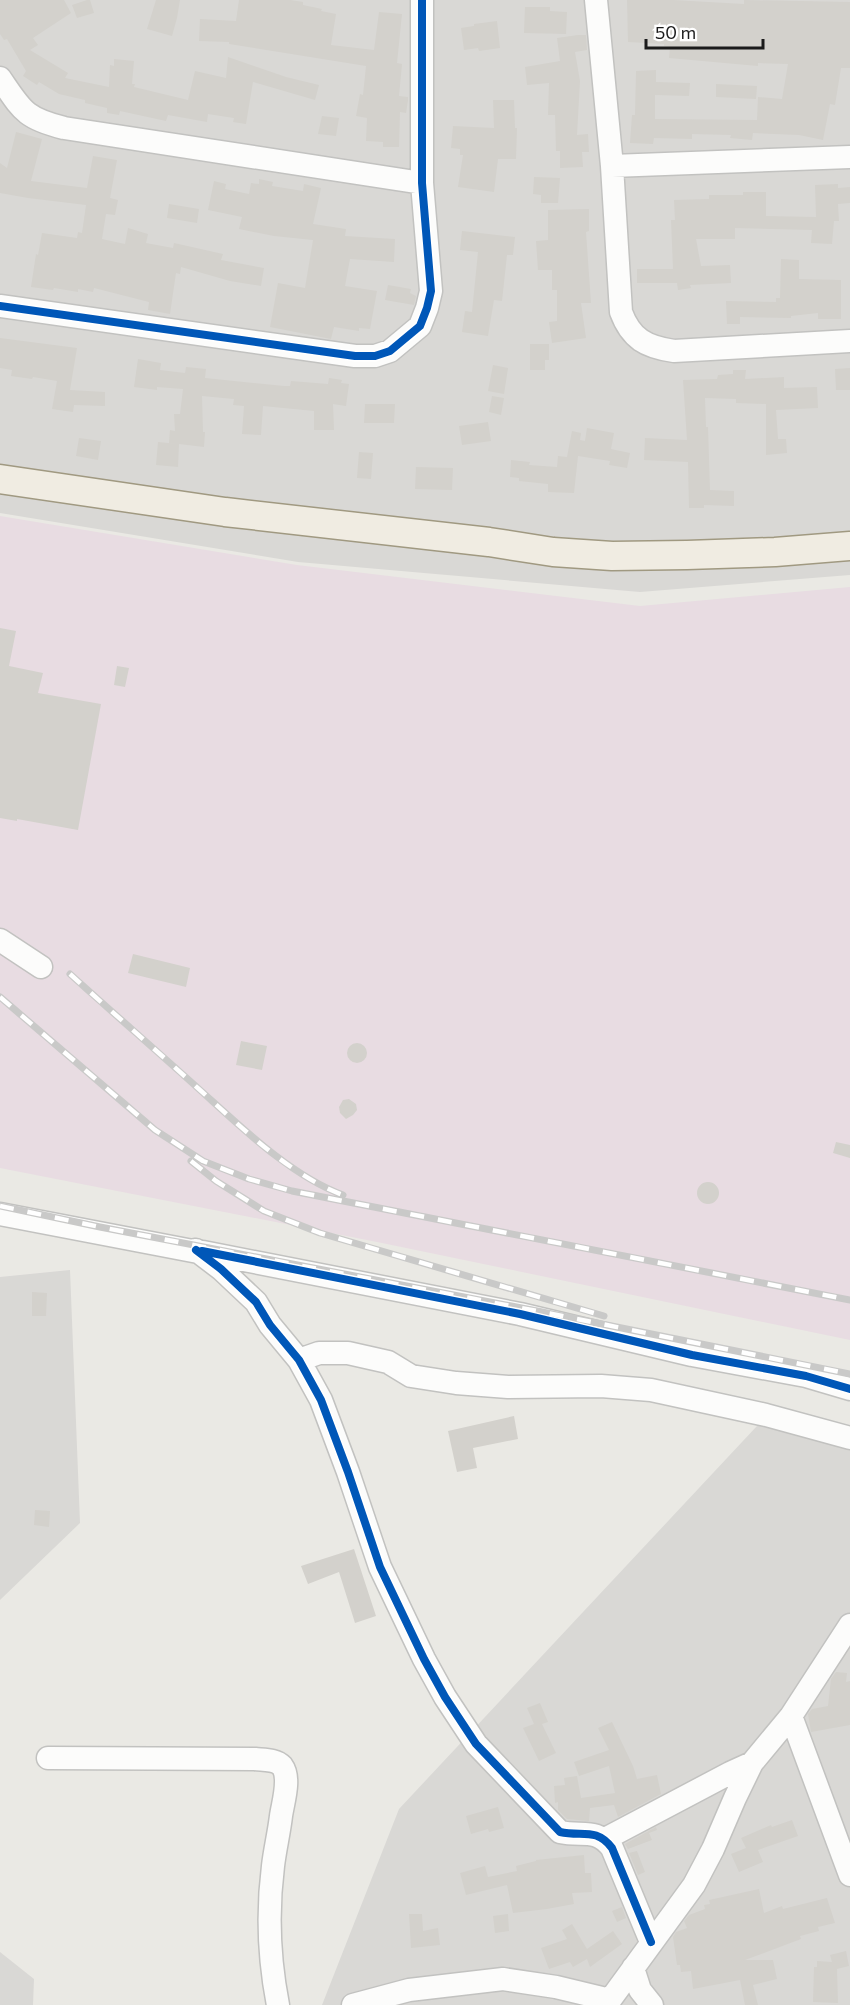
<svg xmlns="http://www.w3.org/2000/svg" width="850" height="2005" font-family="Commissioner,sans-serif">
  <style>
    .residential { fill: #d9d8d5 }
    .industrial { fill: #e8dce2 }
    .building { fill: #d3d1cc }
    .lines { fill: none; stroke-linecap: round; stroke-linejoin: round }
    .minor-casing { stroke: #c2c2c0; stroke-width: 25 }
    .major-casing { stroke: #a09981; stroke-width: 31 }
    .minor { stroke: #fcfcfb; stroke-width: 22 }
    .major { stroke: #f0ece2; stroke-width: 28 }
    .rail-casing { stroke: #c9c9c8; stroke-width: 7 }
    .rail { stroke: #fff; stroke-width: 4.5; stroke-dasharray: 14; stroke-linecap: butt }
    .cycleway-casing { stroke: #fff; stroke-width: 11 }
    .cycleway { stroke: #0057b8; stroke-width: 8 }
  </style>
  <rect width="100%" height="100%" fill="#eae9e4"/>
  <path class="residential" d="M 0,0 L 850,0 L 850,575 L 640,592 L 298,562 L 0,513 Z
    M 70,1270 L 80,1523 L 0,1600 L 0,1277 Z
    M 770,1412 L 850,1428 L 850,2005 L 322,2005 L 399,1809 Z
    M 0,1952 L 34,1979 L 33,2005 L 0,2005 Z"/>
  <path class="industrial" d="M 0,516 L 297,565 L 640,606 L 850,587 L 850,1340 L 382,1243 L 0,1168 Z"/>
  <path class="building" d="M 0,0 L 64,0 L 71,13 L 33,38 L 38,45 L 30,50 L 68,73 L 65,78 L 109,87 L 110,65 L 114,66 L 114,59 L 134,61 L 132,84 L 135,84 L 134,87 L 188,100 L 195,71 L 226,78 L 228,57 L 286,77 L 319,85 L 315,100 L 253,82 L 246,124 L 233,122 L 234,118 L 208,114 L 207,122 L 168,115 L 166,121 L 120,111 L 119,115 L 107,113 L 107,108 L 85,103 L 85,100 L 59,94 L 39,82 L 37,85 L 23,76 L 26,71 L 7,39 L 4,40 L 0,34 Z
    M 87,0 L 90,0 L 94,13 L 77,18 L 72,5 Z
    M 156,0 L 180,0 L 177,18 L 172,36 L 147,29 Z
    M 239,0 L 290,0 L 303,2 L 303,5 L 322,9 L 321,11 L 336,14 L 331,45 L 374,50 L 379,12 L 402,14 L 397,63 L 402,64 L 399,96 L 408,97 L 408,100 L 406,113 L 400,112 L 399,147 L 383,147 L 383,142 L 366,141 L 367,118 L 356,116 L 360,94 L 363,95 L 366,66 L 229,44 L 229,42 L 199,41 L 200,19 L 236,21 Z
    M 627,0 L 673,0 L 744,4 L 744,0 L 850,2 L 850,68 L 841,68 L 835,105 L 830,104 L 823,140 L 799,135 L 753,133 L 752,140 L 730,138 L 731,135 L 692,134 L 692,139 L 654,138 L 653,144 L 630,143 L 632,115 L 635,115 L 636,71 L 656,70 L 656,82 L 690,83 L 689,96 L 655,95 L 655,119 L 757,120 L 758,97 L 782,99 L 788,64 L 758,63 L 758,66 L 669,58 L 670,47 L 664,46 L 664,44 L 628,42 Z
    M 525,7 L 550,7 L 550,11 L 567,12 L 566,34 L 524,33 Z
    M 497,21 L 500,48 L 479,51 L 478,48 L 464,50 L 461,28 L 474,26 L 474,24 Z
    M 578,35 L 586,35 L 587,50 L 575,52 L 580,81 L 577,135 L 588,134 L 589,152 L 582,152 L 583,167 L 560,168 L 560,151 L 556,151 L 555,115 L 548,115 L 549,83 L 527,85 L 525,67 L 560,61 L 557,38 Z
    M 716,84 L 757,86 L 756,99 L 716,97 Z
    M 493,100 L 514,100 L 515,128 L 517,128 L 516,159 L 498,159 L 494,192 L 458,187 L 463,155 L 460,155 L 460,149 L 451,148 L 453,126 L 494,128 Z
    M 322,116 L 339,118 L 336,136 L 318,134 Z
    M 16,132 L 42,139 L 31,181 L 87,188 L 93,156 L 117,160 L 110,198 L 118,200 L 115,215 L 106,214 L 102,239 L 125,244 L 128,228 L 148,234 L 146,243 L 173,248 L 174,243 L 223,254 L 221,260 L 264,268 L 261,286 L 230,281 L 181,267 L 180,274 L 176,273 L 170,314 L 148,310 L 149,302 L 94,288 L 93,292 L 78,289 L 78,292 L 54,288 L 53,290 L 31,287 L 36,254 L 38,255 L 42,233 L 77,238 L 78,232 L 82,233 L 86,205 L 28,198 L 0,193 L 0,163 L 7,168 Z
    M 534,177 L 560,178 L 558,203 L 541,203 L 541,195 L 533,194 Z
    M 259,179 L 273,182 L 272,186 L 303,191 L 304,184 L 321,188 L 313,224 L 346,229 L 345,236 L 395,239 L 394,262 L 350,259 L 345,286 L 377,291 L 370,329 L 359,328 L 359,331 L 334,327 L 331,339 L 270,327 L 278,283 L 305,288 L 313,240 L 274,236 L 239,229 L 242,217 L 208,210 L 214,181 L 226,184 L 225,189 L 249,194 L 251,183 L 259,184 Z
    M 838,184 L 838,188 L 850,187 L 850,203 L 838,204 L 839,221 L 834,221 L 832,244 L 811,243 L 812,230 L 735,228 L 735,239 L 696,239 L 701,266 L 730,265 L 731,283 L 690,285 L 691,288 L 678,290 L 677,283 L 637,283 L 637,269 L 673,269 L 671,220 L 675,220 L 674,200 L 709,199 L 709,195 L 743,195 L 743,192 L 766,192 L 766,216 L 816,217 L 815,185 Z
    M 169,204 L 199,209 L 197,223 L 167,218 Z
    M 589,209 L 589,231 L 586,232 L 591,303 L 581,303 L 586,338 L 552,343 L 549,322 L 557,321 L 557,290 L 552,290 L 552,270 L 538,270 L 536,241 L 548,240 L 548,210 Z
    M 462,231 L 515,237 L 513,255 L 507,255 L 502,301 L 494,300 L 488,336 L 462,332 L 465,311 L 472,312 L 478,252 L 460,250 Z
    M 781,259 L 799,260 L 799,279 L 841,280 L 841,319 L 818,319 L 818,313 L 791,316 L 791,318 L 740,317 L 740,324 L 727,324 L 726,301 L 776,302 L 776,298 L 780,298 Z
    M 388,285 L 411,289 L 410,293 L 416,296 L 414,305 L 385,300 Z
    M 0,338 L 77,348 L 70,390 L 105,392 L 105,406 L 74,405 L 73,412 L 52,409 L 57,381 L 33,377 L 32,379 L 11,376 L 12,370 L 0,368 Z
    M 530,344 L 549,344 L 549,360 L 545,360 L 545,370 L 530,370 Z
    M 138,359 L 161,363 L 160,370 L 185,373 L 186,367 L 206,369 L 205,378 L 284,386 L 290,386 L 291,381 L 328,384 L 329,378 L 342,380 L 341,383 L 349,384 L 346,406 L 333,404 L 334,430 L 314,430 L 314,411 L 263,406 L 261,435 L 242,434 L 244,406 L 233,405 L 234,399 L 202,396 L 203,432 L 205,432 L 204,447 L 179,444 L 178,467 L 156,465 L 158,442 L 178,444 L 169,443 L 170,430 L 175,431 L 174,414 L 180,414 L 183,389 L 157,387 L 157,390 L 134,387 Z
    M 493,365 L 508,368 L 504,394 L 488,391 Z
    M 850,368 L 850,390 L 836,390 L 835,369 Z
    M 733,370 L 746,370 L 745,379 L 784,377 L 784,388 L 817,387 L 818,408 L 776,410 L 778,439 L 786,439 L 787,453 L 766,455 L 766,404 L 736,403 L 736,399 L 705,398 L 706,427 L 708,427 L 710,490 L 734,491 L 734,506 L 704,505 L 704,508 L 689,508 L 688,462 L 644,460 L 645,438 L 687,440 L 683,380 L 717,379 L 718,375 L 733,374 Z
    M 492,396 L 504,398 L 501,415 L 489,412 Z
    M 365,404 L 395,404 L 394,423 L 364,423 Z
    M 488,422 L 491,441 L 462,445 L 459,426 Z
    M 587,428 L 614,433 L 611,449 L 630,453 L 627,468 L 609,465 L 610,461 L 578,456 L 574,493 L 548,492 L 548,484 L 519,481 L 519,478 L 510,477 L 511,460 L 530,462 L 529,465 L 557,467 L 558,456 L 567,457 L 572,431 L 581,433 L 580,440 L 585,441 Z
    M 79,438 L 101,441 L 98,460 L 76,456 Z
    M 359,452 L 373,453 L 371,479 L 357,478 Z
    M 416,467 L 453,468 L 452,490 L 415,489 Z
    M 0,628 L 16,631 L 9,666 L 43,673 L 38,693 L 101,704 L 78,830 L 17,819 L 17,821 L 0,818 Z
    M 117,666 L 129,668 L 125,687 L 114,685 Z
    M 133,954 L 190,968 L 186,987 L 128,973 Z
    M 241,1041 L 267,1046 L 262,1070 L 236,1065 Z
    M347 1053a10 10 0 1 1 20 0a10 10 0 1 1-20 0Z
    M 349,1099 L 356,1104 L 357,1110 L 353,1115 L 346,1119 L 340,1113 L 339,1107 L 343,1100 Z
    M 836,1142 L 850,1145 L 850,1158 L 833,1153 Z
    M697 1193a11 11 0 1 1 22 0a11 11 0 1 1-22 0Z
    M 32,1292 L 47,1293 L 46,1316 L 32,1316 Z
    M 514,1416 L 518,1439 L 473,1448 L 477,1468 L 457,1472 L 448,1431 Z
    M 35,1510 L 50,1511 L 49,1527 L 34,1525 Z
    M 354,1549 L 376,1616 L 355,1623 L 339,1572 L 308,1584 L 301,1566 Z
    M 836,1672 L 847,1673 L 846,1682 L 850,1681 L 850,1725 L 811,1732 L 808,1714 L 812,1709 L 828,1706 L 831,1679 Z
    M 540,1703 L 548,1722 L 542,1724 L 556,1753 L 539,1761 L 523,1728 L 534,1724 L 527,1708 Z
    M 612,1722 L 633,1766 L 637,1779 L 657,1775 L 661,1794 L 618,1817 L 614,1805 L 590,1808 L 589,1821 L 567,1819 L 558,1810 L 558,1802 L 555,1803 L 554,1786 L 565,1785 L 564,1778 L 577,1776 L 581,1798 L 615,1793 L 609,1766 L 579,1776 L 574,1762 L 609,1750 L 598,1728 Z
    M 498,1807 L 504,1828 L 489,1832 L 488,1829 L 471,1834 L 466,1816 Z
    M 792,1820 L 798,1836 L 758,1850 L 763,1862 L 739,1872 L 731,1854 L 746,1848 L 741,1838 L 771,1825 L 772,1827 Z
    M 656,1827 L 657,1830 L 649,1833 L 652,1840 L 628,1849 L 625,1844 Z
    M 637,1851 L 645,1872 L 638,1875 L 629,1853 Z
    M 584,1855 L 585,1873 L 591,1873 L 592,1892 L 572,1893 L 574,1904 L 547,1909 L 513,1913 L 507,1885 L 466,1895 L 460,1873 L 485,1866 L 488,1877 L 517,1871 L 516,1866 L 536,1861 L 536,1860 Z
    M 759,1889 L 764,1913 L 782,1906 L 783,1909 L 827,1898 L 835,1923 L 818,1927 L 819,1931 L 800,1936 L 801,1939 L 745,1960 L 773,1960 L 777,1979 L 753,1985 L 758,2005 L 745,2005 L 740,1980 L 693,1989 L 691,1971 L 681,1972 L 680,1965 L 677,1965 L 673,1937 L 676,1932 L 687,1928 L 684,1921 L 689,1915 L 705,1909 L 704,1905 L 710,1904 L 709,1900 Z
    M 622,1907 L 626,1918 L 617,1922 L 612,1911 Z
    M 409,1914 L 422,1914 L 423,1931 L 438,1928 L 440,1945 L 411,1948 Z
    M 508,1914 L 509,1931 L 495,1933 L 493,1916 Z
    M 572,1924 L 587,1949 L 613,1931 L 622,1944 L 590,1967 L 587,1959 L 573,1967 L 570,1962 L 549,1969 L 541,1948 L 567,1939 L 562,1930 Z
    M 846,1951 L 849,1966 L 837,1969 L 838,2003 L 813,2002 L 814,1967 L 817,1967 L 817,1961 L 832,1962 L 830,1955 Z"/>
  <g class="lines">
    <defs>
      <path id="minor" d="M 596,0 L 612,166 L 621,312 C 631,339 646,347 674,351 L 850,341
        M 0,78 C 22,110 24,118 64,128 L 422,183
        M 612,166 L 850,157
        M 0,306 L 355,356 L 375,356 L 390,351 L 420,326 L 427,308 L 431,291 L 422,183 L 422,0
        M 0,940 L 41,967
        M 0,1214 L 198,1252
        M 196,1250 L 221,1269 L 256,1302 L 270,1325 L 299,1360 L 321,1400 L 348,1472 L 380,1567 L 424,1659 L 445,1697 L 476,1744 L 560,1832 C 582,1837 596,1827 612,1848 L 651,1942
        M 203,1252 L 520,1314 L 692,1355 L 806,1376 L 850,1389
        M 299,1360 L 319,1353 L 348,1353 L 388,1362 L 411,1376 L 456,1383 L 508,1387 L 601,1386 L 651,1390 L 766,1415 L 850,1438
        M 791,1716 L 850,1875
        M 48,1758 L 255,1759 C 263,1760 276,1759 282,1766 C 291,1778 283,1802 281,1816 C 279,1833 275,1849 273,1866 C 267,1913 269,1959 278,2005
        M 605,1839 L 730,1773 L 752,1763
        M 633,1968 L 640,1990 L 652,2005
        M 353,2005 L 409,1990 L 503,1979 L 556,1987 L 610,2000
        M 608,2005 L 610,2000 L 694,1885 L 713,1849 L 735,1798 L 752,1763 L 791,1716 L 850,1625"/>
      <path id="major" d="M 0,479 L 225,512 L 489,542 L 553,552 L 612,556 L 687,555 L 775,552 L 850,546"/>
    </defs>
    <use href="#minor" class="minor-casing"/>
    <use href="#major" class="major-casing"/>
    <use href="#minor" class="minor"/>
    <use href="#major" class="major"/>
    <defs>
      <path id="rail" d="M 70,974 C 113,1013 157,1051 200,1090 C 241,1127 291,1176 343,1195
        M 0,997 L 155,1130 L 203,1161 L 249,1179 L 292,1191 L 850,1300
        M 191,1161 L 216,1181 L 264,1211 L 320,1233 L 604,1316
        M 0,1206 L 100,1227 L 537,1311 L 850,1374"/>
    </defs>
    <use href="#rail" class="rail-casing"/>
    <use href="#rail" class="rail"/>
    <defs>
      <path id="cycleway" d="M 0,306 L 355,356 L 375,356 L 390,351 L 420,326 L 427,308 L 431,291 L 422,183 L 422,0
        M 196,1250 L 221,1269 L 256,1302 L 270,1325 L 299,1360 L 321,1400 L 348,1472 L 380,1567 L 424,1659 L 445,1697 L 476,1744 L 560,1832 C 582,1837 596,1827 612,1848 L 651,1942
        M 202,1251 L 520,1314 L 692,1355 L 806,1376 L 850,1389"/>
    </defs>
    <use href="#cycleway" class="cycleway-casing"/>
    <use href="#cycleway" class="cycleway"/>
  </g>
  <path d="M646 39v9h117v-9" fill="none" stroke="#1b1b1b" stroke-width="3"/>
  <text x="655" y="39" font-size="18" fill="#1b1b1b" stroke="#ffffff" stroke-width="4.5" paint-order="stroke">50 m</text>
</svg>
